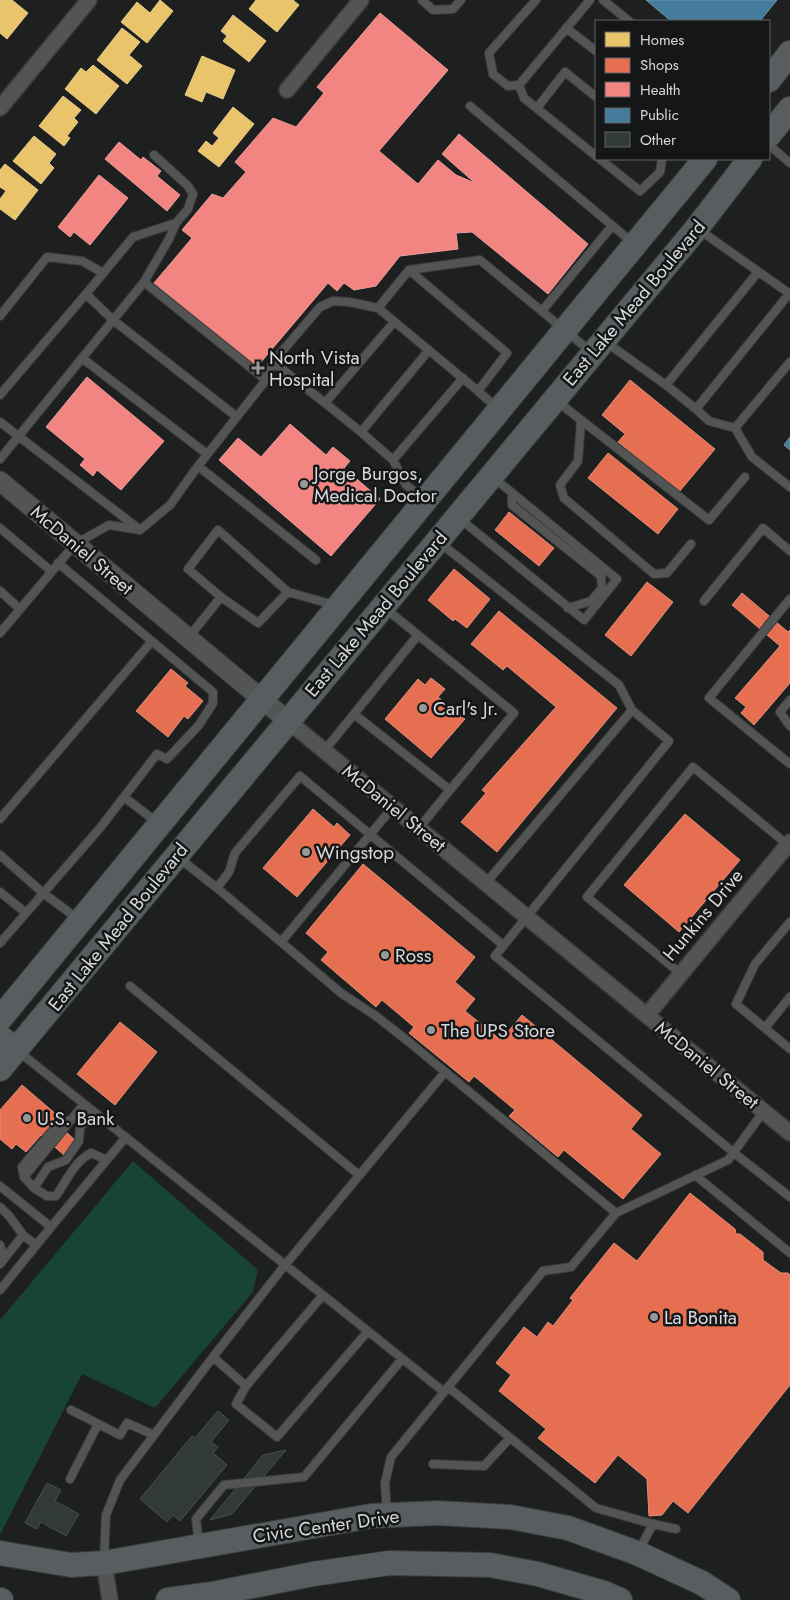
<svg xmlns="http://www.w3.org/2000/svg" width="790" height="1600" font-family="Jost,sans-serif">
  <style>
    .green { fill: #174433 }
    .homes { fill: #e9c46a; stroke: #e4ca8c }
    .shops { fill: #e76f51; stroke: #e28f7a }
    .health { fill: #f28482; stroke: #ea9e9c }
    .public { fill: #457b9d; stroke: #7197af }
    .building { fill: #323a39; stroke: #4c4d4d }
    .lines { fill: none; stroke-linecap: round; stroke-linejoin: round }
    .service-casing { stroke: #393b3b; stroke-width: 10 }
    .minor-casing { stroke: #393b3b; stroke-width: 18 }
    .tertiary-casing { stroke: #393b3b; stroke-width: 21 }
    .primary-casing { stroke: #393b3b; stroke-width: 26 }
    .service { stroke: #535555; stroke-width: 8 }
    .minor { stroke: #535555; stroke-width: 15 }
    .tertiary { stroke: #535555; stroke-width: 19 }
    .primary { stroke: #585e60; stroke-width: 24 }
    .poi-dot { fill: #969899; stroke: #141617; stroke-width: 2 }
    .labels { text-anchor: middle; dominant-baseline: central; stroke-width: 5; stroke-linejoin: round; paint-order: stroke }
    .street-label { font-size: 19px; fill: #d7d9da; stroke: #141617 }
    .poi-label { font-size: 19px; fill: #d7d9da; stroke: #141617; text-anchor: start }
  </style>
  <rect width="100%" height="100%" fill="#1e1f1f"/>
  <path class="green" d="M 133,1161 L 258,1270 L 253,1292 L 155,1408 L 82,1374 L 0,1535 L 0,1320 Z"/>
  <path class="homes" d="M 0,0 L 12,0 L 28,13 L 7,39 L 0,33 Z
    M 160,0 L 173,11 L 147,43 L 121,22 L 137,2 L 150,13 Z
    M 256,0 L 293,0 L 299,5 L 277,32 L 249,9 Z
    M 233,15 L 266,41 L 249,62 L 223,41 L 227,36 L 221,31 Z
    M 122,28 L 140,42 L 129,55 L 142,66 L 127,84 L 97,60 Z
    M 202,56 L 235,70 L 223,99 L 206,92 L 202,102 L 185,95 Z
    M 93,65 L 119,86 L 96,114 L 65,89 L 81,68 L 86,72 Z
    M 63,96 L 81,110 L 74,118 L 78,122 L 67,136 L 70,138 L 64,146 L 39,126 Z
    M 233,107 L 254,124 L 219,167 L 198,151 L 206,141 L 212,146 L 219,138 L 213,133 Z
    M 34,136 L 56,154 L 49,163 L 54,168 L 41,184 L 13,161 Z
    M 5,164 L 38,190 L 15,220 L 0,209 L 0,199 L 6,191 L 0,187 L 0,170 Z"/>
  <path class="shops" d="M 630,380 L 715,449 L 679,492 L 618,442 L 625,434 L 602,415 Z
    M 608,453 L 678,509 L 658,534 L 588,478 Z
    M 509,512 L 554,548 L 539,566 L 495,530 Z
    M 454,569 L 490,599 L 467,628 L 455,619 L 453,621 L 428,600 Z
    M 647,582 L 673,602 L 631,656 L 605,635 Z
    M 742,593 L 788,632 L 790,630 L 790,683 L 754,725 L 741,713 L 746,707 L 735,698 L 780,646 L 732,605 Z
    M 499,611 L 617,708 L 497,852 L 461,822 L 486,793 L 482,790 L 556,707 L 507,666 L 503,670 L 471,644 Z
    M 171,669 L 188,683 L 185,686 L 203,701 L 188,719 L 184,716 L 168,737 L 136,711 Z
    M 431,678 L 445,689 L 438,697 L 465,719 L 431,758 L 385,719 L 418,679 L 425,685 Z
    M 313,809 L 334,827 L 337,823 L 350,835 L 297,897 L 263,868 Z
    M 685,814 L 740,860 L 679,932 L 624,885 Z
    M 363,864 L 475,957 L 455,982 L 475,999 L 465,1011 L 501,1040 L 522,1015 L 642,1115 L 631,1129 L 661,1154 L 623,1199 L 564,1150 L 558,1157 L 509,1116 L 515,1110 L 474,1076 L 469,1082 L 409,1033 L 414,1027 L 382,1000 L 376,1007 L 321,960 L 328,952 L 306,933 Z
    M 120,1022 L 157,1052 L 115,1105 L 77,1074 Z
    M 22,1085 L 57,1115 L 53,1120 L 76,1141 L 64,1155 L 41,1135 L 26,1152 L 16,1144 L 12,1149 L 0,1139 L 0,1110 Z
    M 690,1193 L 735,1229 L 736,1234 L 740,1234 L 763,1252 L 763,1260 L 781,1273 L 788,1273 L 790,1275 L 790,1385 L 688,1513 L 673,1501 L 662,1515 L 649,1516 L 647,1479 L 618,1455 L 595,1483 L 538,1438 L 546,1429 L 499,1391 L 511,1375 L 496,1363 L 524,1327 L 537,1337 L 548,1322 L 553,1326 L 573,1300 L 570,1298 L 614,1243 L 637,1261 Z"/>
  <path class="health" d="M 380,13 L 448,70 L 379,151 L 418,184 L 438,160 L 456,175 L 475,183 L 442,154 L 459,134 L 588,244 L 548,294 L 472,232 L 456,233 L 458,249 L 400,256 L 376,286 L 354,290 L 344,283 L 337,291 L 328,283 L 256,368 L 154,283 L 192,238 L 182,230 L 212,194 L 223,198 L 246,172 L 235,162 L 273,118 L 296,127 L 324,93 L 317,87 Z
    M 119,142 L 141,160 L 143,157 L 161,171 L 157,176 L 180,195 L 167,211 L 105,159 Z
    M 99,175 L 128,198 L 90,245 L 74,232 L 70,237 L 58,227 Z
    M 87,377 L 164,441 L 121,490 L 97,470 L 93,476 L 80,465 L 85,459 L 46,427 Z
    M 290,424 L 326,455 L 333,447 L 350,461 L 344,468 L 380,499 L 331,556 L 219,460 L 238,438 L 261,457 Z"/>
  <path class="public" d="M 646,0 L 777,0 L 760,21 L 671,21 Z
    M 790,437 L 790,450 L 784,445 Z"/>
  <path class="building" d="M 218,1411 L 229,1420 L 211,1442 L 218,1447 L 213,1453 L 227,1465 L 180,1521 L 173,1515 L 167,1522 L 140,1499 L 192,1436 L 195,1438 Z
    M 286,1450 L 232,1514 L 210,1520 L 263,1455 Z
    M 47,1483 L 61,1490 L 55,1501 L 79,1514 L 66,1536 L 41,1522 L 37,1529 L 25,1523 Z"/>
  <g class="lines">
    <defs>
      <path id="service" d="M 422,0 L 433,10 L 453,9 L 461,0
        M 536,0 L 489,53 L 493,74 L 508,86 L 519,85 L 590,0
        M 603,0 L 629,21
        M 566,28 L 596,51
        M 519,85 L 524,98 L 596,156
        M 470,106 L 633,243
        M 537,108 L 565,72 L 596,97
        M 769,145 L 790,163
        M 154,155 L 188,186 L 193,194 L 188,209 L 176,223
        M 600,159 L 640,191 L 660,172 L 662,159
        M 698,229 L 790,294
        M 409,270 L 507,353 L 478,391 L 378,308 Z
        M 409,270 L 480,260 L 590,351
        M 86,294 L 133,237 L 176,223 L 169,239 L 144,282
        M 789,294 L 696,409 L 709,421 L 735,428 L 790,362
        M 542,311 L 612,226
        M 0,316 L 47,257 L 82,261 L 103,273
        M 607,343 L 666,385 L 696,409
        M 429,350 L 361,432 L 393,460 L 463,378
        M 82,358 L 207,454
        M 273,362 L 325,403
        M 266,380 L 273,362 L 320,307 L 333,301 L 349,302 L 378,308
        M 666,385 L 758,272
        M 478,391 L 497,408
        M 0,395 L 86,294 L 113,320 L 237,417
        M 558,402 L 709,520 L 745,477
        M 581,421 L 578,461 L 560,485 L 564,498 L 654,574 L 667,573 L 691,544
        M 0,422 L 139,529
        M 735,428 L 752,457 L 790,487
        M 361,432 L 325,403 L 394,322
        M 0,459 L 144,282 L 266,380 L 198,466
        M 393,460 L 406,485 L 424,499
        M 512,493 L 512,505 L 601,576 L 602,588 L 591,601 L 568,608
        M 459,518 L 584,620 L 617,579 L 494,478
        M 0,528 L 51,571
        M 439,542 L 619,685 L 632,710
        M 0,591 L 20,609
        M 288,592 L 334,605
        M 790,599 L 709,698 L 790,764
        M 704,601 L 763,528 L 790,551
        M 386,609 L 514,713 L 450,790 L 354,714 L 418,635
        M 0,633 L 75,544 L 109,525 L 140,530 L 170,505 L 198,466 L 316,560
        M 188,638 L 221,597 L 258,623 L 288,592 L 218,530 L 188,569 L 221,597
        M 790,700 L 780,712 L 790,726
        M 324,751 L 354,714
        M 124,797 L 158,823
        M 393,807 L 281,942 L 341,993 L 376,1016 L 409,1042 L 616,1213 L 728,1160 L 764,1111
        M 0,819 L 152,641
        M 419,828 L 450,790
        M 0,855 L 43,893 L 78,919
        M 179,858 L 217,888
        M 486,883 L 632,710 L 669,741 L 495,956 L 733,1152 L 790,1197
        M 0,892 L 26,913
        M 790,922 L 755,964 L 736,1004 L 790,1049
        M 281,942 L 217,888 L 229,872 L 235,853 L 300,776 L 503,945
        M 0,943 L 100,828 L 157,754 L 167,759 L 199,725 L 213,703 L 213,692 L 58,563
        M 680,973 L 587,897 L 693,767 L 788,845
        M 130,986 L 359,1175
        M 765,1028 L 790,997
        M 18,1051 L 444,1392
        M 93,1111 L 80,1128 L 79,1141 L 66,1160 L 48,1167 L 34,1188 L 47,1196 L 56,1196 C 67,1180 74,1162 91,1153 L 107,1160
        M 695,1175 L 790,1253
        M 24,1177 L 22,1167 L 59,1123 L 71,1120
        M 0,1186 L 51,1227 L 126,1137
        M 34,1188 L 24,1177 L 84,1104
        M 0,1207 L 10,1217 L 23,1235 L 36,1245
        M 0,1245 L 4,1259
        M 0,1264 L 23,1235
        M 0,1290 L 51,1227
        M 368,1331 L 277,1437 L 236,1404 L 246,1386 L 213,1357 L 285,1265 L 445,1072
        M 246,1386 L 323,1295
        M 448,1387 L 596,1508 L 653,1524
        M 71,1410 L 120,1435 L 127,1423 L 154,1435
        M 433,1464 L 484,1466 L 510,1438
        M 70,1479 L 98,1424
        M 387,1513 L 385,1483 L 391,1457 L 543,1271 L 571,1267 L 616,1213
        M 199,1544 L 196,1519 L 224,1485 L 304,1477 L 402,1359
        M 638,1552 L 653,1524 L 676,1529
        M 104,1559 L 106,1515 L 120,1480 L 213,1357"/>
      <path id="minor" d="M 287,90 L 361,0
        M 0,108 L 89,0
        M 288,721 L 790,1133
        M 647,1015 L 790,842
        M 104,1563 L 110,1600"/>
      <path id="tertiary" d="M 0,481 L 288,721"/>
      <path id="primary" d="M 769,80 L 790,53
        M 769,135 L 790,109
        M 0,1019 L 705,159
        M 0,1037 L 16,1050
        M 0,1069 L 697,228 L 750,159
        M 0,1553 L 71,1565 L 104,1563 L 371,1516 L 437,1513 L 510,1517 L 568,1528 L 637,1553 L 702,1583 L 728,1600
        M 0,1600 L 1,1600
        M 168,1600 L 212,1594 L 313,1574 L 389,1563 L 490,1565 L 538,1574 L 604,1593 L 620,1600"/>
    </defs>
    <use href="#service" class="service-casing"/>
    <use href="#minor" class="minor-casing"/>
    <use href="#tertiary" class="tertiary-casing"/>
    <use href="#primary" class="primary-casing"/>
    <use href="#service" class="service"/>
    <use href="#minor" class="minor"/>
    <use href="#tertiary" class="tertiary"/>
    <use href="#primary" class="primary"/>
  </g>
  <g class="poi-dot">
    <path d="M255.5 360.5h5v5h5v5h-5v5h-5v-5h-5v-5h5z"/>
    <circle cx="304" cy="484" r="5"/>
    <circle cx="423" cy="708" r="5"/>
    <circle cx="306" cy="852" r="5"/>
    <circle cx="385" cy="955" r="5"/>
    <circle cx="431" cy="1030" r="5"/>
    <circle cx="27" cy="1118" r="5"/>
    <circle cx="654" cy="1317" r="5"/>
  </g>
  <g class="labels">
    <g class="street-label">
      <text transform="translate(634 303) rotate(-50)">East Lake Mead Boulevard</text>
      <text transform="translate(82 550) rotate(40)">McDaniel Street</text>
      <text transform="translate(376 614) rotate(-50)">East Lake Mead Boulevard</text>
      <text transform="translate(394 808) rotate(39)">McDaniel Street</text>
      <text transform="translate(703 915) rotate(-50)">Hunkins Drive</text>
      <text transform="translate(118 927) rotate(-51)">East Lake Mead Boulevard</text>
      <text transform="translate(707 1065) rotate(39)">McDaniel Street</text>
      <text transform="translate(326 1526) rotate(-8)">Civic Center Drive</text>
    </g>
    <g class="poi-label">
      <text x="269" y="357">North Vista<tspan x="269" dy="22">Hospital</tspan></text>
      <text x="314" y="473">Jorge Burgos,<tspan x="314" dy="22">Medical Doctor</tspan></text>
      <text x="433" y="708">Carl's Jr.</text>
      <text x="316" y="852">Wingstop</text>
      <text x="395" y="955">Ross</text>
      <text x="441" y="1030">The UPS Store</text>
      <text x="37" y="1118">U.S. Bank</text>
      <text x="664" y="1317">La Bonita</text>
    </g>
  </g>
  <rect x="595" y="20" width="175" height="140" fill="#141617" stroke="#626465"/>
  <rect x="605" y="32" width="25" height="15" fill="#e9c46a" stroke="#626465"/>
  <text x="640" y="45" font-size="15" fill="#d7d9da">Homes</text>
  <rect x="605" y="58" width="25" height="15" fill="#e76f51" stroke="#626465"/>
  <text x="640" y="70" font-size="15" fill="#d7d9da">Shops</text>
  <rect x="605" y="82" width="25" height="15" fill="#f28482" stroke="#626465"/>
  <text x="640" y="95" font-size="15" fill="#d7d9da">Health</text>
  <rect x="605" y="108" width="25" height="15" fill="#457b9d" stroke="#626465"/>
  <text x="640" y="120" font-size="15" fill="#d7d9da">Public</text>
  <rect x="605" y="132" width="25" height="15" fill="#323a39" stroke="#626465"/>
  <text x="640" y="145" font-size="15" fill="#d7d9da">Other</text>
</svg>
